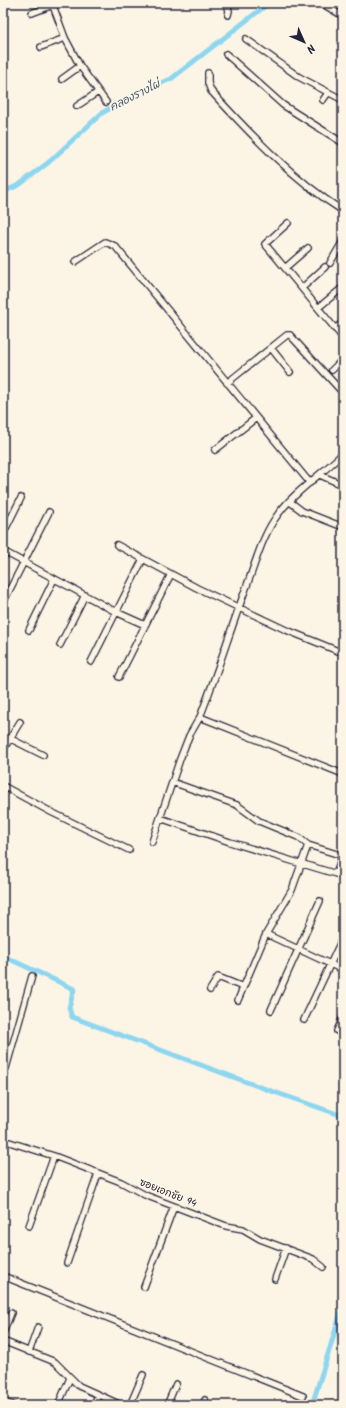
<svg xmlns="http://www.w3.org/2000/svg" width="346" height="1408" font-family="Kalam,'Playpen Sans Thai',sans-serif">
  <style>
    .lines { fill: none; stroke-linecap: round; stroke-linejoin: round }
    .canal { stroke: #8ed6f0; stroke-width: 5 }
    .street-casing { stroke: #22223b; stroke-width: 8 }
    .street { stroke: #fcf5e5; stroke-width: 5.5 }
    .labels { text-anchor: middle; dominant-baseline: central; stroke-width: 4; stroke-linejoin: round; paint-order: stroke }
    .street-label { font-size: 10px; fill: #22223b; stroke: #fcf5e5 }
    .water-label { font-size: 11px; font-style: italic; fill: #425871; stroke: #fcf5e5 }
  </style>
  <rect width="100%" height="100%" fill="#fcf5e5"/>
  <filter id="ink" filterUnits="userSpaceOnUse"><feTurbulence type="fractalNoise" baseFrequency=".025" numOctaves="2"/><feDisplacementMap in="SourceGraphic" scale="8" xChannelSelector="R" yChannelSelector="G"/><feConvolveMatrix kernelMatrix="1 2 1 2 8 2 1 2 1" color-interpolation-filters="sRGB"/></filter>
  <g filter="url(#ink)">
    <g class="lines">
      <path class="canal" d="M 3,192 L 19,185 L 49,162 L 102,113 L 141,91 L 171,79 L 269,3
        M 3,956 L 74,989 L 69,1008 L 72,1017 L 260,1087 L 343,1116
        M 312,1405 L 343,1306"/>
      <defs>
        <path id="street" d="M 52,3 L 65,38 L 80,66 L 106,102
          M 133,3 L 139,3
          M 227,3 L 229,11 L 228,15
          M 321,3 L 343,16
          M 32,13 L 58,3
          M 246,39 L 299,77 L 343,100
          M 41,47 L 65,38
          M 226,54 L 283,105 L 343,143
          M 208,73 L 208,83 L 211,91 C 250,134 294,180 343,211
          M 62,79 L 80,66
          M 323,100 L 328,93
          M 77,106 L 98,92
          M 288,223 L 265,244 L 285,268 L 308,248
          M 75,262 L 105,242 L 115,246 L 310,483
          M 330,263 L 343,241
          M 285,268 L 318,308
          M 302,288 L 325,267
          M 342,288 L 318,308 L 343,338
          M 335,329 L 343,322
          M 271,348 L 290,372
          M 332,370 L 343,359
          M 227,383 L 287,335 L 290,335 L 343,393
          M 215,450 L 256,418
          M 320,475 L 343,485
          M 289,501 L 302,511 L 343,527
          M 3,534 L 21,498
          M 117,545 L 197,588 L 284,629 L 343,653
          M 3,551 L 116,612 L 145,625
          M 3,603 L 49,512
          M 29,630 L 54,579
          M 60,645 L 85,595
          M 91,662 L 142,561
          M 119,677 L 170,576
          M 200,717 C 217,674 230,631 246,588 C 256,562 262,535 279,513 C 296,490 323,474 343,453
          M 11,739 L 43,755
          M 3,750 L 20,722
          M 172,782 L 237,805 L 259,821 L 298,837 L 308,845 L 292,890 L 266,934 L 238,1000
          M 3,786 L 51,812 L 129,850
          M 160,818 L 230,842 L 302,864
          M 152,842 L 180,759 L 189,736 L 200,717 L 343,774
          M 308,845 L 340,855 L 341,859 L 336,874
          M 303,864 L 343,876
          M 266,934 L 343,970
          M 210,990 L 218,977 L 243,987
          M 271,1010 L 320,901
          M 304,1020 L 343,937
          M 337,1031 L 343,1017
          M 3,1079 L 32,976
          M 3,1140 L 54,1156 L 121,1182 L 145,1195 L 226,1226 L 243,1229 L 260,1239 L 313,1259 L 323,1267
          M 29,1226 L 54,1156
          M 67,1263 L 98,1174
          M 3,1276 L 303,1396
          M 275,1279 L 286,1248
          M 144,1287 L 174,1206
          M 3,1333 L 11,1313
          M 3,1341 L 55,1362 L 79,1386 L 121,1405
          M 29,1352 L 38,1327
          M 3,1402 L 13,1405
          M 58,1405 L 70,1378
          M 94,1405 L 98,1395
          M 130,1405 L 143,1375
          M 167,1405 L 176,1384
          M 203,1405 L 205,1400"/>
      </defs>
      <use href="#street" class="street-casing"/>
      <use href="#street" class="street"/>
    </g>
  </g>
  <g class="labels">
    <g class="street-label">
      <text transform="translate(168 1193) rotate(22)">ซอยเอกชัย 94</text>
    </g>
    <g class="water-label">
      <text transform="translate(135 96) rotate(-27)">คลองรางไผ่</text>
    </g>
  </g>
  <rect width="346" height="1408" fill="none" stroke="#fcf5e5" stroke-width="16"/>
  <rect x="8" y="8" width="330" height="1392" fill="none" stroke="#22223b" stroke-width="1.5" filter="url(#ink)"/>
  <g transform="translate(304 42) rotate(135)" stroke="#fcf5e5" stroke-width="3" paint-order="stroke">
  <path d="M0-3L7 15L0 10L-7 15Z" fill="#22223b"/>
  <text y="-6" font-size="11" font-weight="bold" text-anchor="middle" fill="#22223b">N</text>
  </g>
</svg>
